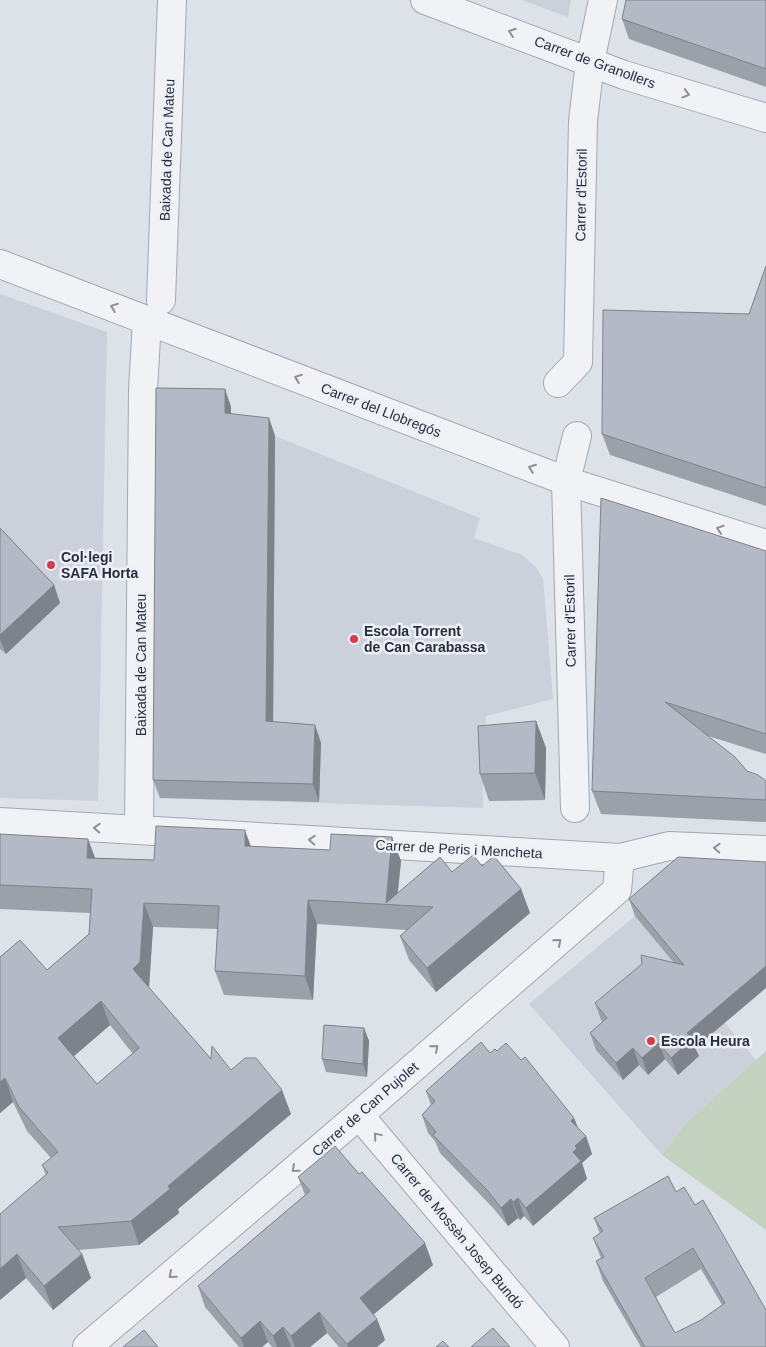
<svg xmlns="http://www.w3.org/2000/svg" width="766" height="1347" font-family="Helvetica,sans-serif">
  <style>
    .built { fill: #cbd0da }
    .green { fill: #c2d2be }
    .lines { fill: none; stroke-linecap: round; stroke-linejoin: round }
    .minor-casing { stroke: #a2a8b2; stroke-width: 30 }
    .minor { stroke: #f0f2f6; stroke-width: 28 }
    .wall { fill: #9ba0a9; fill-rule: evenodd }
    .shaded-wall { fill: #7e828a }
    .building { fill: #b4bac5; stroke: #7e828a; fill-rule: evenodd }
    .oneway { stroke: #8b909a }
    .poi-dot { fill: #d33c4b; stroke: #edf0f5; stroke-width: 2 }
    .labels { text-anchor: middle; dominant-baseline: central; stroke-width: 5; stroke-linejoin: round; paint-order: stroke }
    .street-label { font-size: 14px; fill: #262e3f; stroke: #edf0f5 }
    .poi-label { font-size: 14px; font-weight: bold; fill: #262e3f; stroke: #edf0f5; text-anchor: start }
  </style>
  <rect width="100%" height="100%" fill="#dde1e8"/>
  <path class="built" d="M 522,0 L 571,0 L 568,17 Z
    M 0,294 L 107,332 L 98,801 L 0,798 Z
    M 162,406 L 231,407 L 231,431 L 275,436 L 480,518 L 474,538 L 522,555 L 536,567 L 543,579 L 553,699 L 486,716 L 483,759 L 483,808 L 160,798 Z
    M 635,916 L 756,1060 L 685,1124 L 662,1155 L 529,1004 Z"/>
  <path class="green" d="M 766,1051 L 766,1230 L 662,1155 L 685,1124 Z"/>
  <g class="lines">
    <defs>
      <path id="minor" d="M 425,0 L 624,75 L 766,118
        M 0,264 L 566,481 L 766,544
        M 161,300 L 172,0
        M 558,383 L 578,362 L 583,121 L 590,62 L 603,0
        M 575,808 L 566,481 L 577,436
        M 0,822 L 620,858 L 669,846 L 766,850
        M 139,830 L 143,390 L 147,320
        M 359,1115 L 555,1347
        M 87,1347 L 359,1115 L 617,890 L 620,858"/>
    </defs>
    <use href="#minor" class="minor-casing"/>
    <use href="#minor" class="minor"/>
  </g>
  <path class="wall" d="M 766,0 L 766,87 L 629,39 L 622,19 Z
    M 766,266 L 766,506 L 610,455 L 602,434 L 749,314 Z
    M 225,389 L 231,407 L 231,414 L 269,418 L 275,436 L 273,722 L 315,725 L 321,743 L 319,802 L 160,798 L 153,780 Z
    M 0,528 L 54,585 L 60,603 L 6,654 L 0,649 Z
    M 766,551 L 766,754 L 708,736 L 747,771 L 766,781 L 766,822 L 601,814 L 592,791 Z
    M 536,721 L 546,748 L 545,800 L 489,801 L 480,774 Z
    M 0,834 L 96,858 L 154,860 L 251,846 L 330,850 L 392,837 L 401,861 L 398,893 L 452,872 L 482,866 L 521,889 L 530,913 L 436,992 L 409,960 L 400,936 L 407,930 L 317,924 L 313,1000 L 224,995 L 215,971 L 218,929 L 153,927 L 149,987 L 148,987 L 211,1059 L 231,1070 L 291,1114 L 178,1209 L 179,1213 L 139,1245 L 78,1250 L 82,1254 L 91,1278 L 53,1310 L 26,1278 L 0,1300 L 46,1175 L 42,1165 L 51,1158 L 27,1131 L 13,1102 L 0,1113 L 0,957 L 47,970 L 89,934 L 90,913 L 0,909 ZM 110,1025 L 133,1054 L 97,1084 L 74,1056 Z
    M 678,857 L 695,1048 L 699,1056 L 678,1075 L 665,1059 L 648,1075 L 639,1065 L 623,1080 L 596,1050 L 590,1033 L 603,1022 L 601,1020 L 595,1003 L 674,963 L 635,916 L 629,899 Z
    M 364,1028 L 369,1041 L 367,1077 L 326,1072 L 322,1059 Z
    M 497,1051 L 521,1060 L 574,1118 L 578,1128 L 586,1136 L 592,1154 L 582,1163 L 587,1179 L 533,1226 L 524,1216 L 520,1220 L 518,1218 L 508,1226 L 494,1209 L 440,1153 L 435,1141 L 428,1133 L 422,1115 L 431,1105 L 426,1091 L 490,1053 Z
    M 298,1177 L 433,1265 L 373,1315 L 377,1319 L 385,1340 L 377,1347 L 339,1347 L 327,1333 L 310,1347 L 272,1347 L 268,1342 L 262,1347 L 239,1347 L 205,1307 L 198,1286 L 305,1195 Z
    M 676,1192 L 695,1205 L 766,1347 L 641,1347 L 603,1281 L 596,1261 L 601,1258 L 593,1238 L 600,1234 L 594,1218 ZM 701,1269 L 722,1305 L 701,1320 L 675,1333 L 656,1297 Z"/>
  <path class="shaded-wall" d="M 225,389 L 231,407 L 231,431 L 225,413 Z
    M 269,418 L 275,436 L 273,739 L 266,721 Z
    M 54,585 L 60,603 L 6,654 L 0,639 L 0,635 Z
    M 536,721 L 546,748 L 545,800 L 535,773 Z
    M 315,725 L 321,743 L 319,802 L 313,784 Z
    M 245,830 L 254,855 L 245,846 Z
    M 392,837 L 401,861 L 396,905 L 386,903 Z
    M 88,839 L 97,863 L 87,858 Z
    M 521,889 L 530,913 L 436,992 L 427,968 Z
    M 308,900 L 317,924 L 313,1000 L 305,976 Z
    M 144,903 L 153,927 L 149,987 L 141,993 L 133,969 Z
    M 766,966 L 766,988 L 695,1048 L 699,1056 L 678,1075 L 671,1058 L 687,1033 Z
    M 101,1001 L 110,1025 L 67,1062 L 58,1038 Z
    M 364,1028 L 369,1041 L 367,1077 L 363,1064 Z
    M 659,1043 L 665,1059 L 648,1075 L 642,1058 Z
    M 633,1048 L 639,1065 L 623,1080 L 616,1063 Z
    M 5,1078 L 13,1102 L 0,1113 L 0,1082 Z
    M 282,1090 L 291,1114 L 178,1209 L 179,1213 L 139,1245 L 131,1221 L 168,1186 Z
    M 574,1118 L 581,1136 L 571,1121 Z
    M 586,1136 L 592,1154 L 582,1163 L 587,1179 L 533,1226 L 526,1208 L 573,1152 L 575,1146 Z
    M 518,1198 L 524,1216 L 520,1220 L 513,1202 Z
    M 511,1199 L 518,1218 L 508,1226 L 501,1208 Z
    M 425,1243 L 433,1265 L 368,1319 L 360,1298 Z
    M 17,1254 L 26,1278 L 0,1300 L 0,1269 Z
    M 82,1254 L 91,1278 L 53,1310 L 44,1286 Z
    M 319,1312 L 327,1333 L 310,1347 L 295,1347 L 291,1336 Z
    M 377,1319 L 385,1340 L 377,1347 L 348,1347 L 347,1344 Z
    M 260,1321 L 268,1342 L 262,1347 L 244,1347 L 241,1338 Z
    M 283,1327 L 291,1347 L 277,1347 L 273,1336 Z"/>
  <path class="building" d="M 626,0 L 766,0 L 766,69 L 622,19 Z
    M 766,266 L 766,488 L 602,434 L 603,310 L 749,314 Z
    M 156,388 L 225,389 L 225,413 L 269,418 L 266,721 L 315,725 L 313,784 L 153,780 Z
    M 601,498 L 766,551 L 766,734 L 665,702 L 735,757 L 747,771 L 758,775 L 766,781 L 766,800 L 592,791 Z
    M 0,528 L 54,585 L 0,635 Z
    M 536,721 L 535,773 L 480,774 L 478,726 Z
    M 156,826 L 245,830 L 245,846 L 330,850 L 331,834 L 392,837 L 386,903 L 440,857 L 452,872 L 473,855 L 482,866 L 494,856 L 521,889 L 427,968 L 400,936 L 433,907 L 308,900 L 305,976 L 215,971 L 219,906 L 144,903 L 140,962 L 133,969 L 211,1059 L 212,1046 L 231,1070 L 245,1058 L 256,1058 L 282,1090 L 168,1186 L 170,1189 L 131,1221 L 58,1227 L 82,1254 L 44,1286 L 17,1254 L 0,1269 L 0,1214 L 48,1173 L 42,1165 L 58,1152 L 19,1107 L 5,1078 L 0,1082 L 0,957 L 20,940 L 47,970 L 89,934 L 92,889 L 0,885 L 0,834 L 88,839 L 87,858 L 154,860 ZM 101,1001 L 139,1048 L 97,1084 L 58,1038 Z
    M 678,857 L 766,862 L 766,966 L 687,1033 L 692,1039 L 671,1058 L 659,1043 L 642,1058 L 633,1048 L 616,1063 L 590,1033 L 607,1018 L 595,1003 L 642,964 L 641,955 L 684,965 L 629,899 Z
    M 324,1025 L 364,1028 L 363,1064 L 322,1059 Z
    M 481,1042 L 490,1053 L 495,1049 L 497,1051 L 506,1043 L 521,1060 L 525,1057 L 574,1118 L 571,1121 L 586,1136 L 575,1146 L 577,1148 L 573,1152 L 581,1161 L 526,1208 L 518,1198 L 513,1202 L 511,1199 L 501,1208 L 488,1191 L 433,1135 L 436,1132 L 422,1115 L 435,1101 L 426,1091 Z
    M 335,1146 L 359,1174 L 362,1172 L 425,1243 L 360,1298 L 377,1319 L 347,1344 L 319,1312 L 291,1336 L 283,1327 L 273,1336 L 260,1321 L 241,1338 L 198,1286 L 310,1191 L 298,1177 Z
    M 668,1176 L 676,1192 L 684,1187 L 695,1205 L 703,1200 L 766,1310 L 766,1347 L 645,1347 L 596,1261 L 604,1257 L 593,1238 L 603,1231 L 594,1218 ZM 693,1248 L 725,1303 L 701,1320 L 675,1333 L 645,1278 Z
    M 493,1328 L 510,1347 L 471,1347 Z
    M 144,1330 L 158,1347 L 123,1347 Z
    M 443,1341 L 449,1347 L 436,1347 Z"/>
  <defs><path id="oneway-chevron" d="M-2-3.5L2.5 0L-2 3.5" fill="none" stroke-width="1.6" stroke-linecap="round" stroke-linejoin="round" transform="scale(1.25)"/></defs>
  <g class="oneway">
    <use href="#oneway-chevron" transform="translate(512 32) rotate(-160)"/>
    <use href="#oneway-chevron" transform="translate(686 94) rotate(17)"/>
    <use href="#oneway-chevron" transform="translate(114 307) rotate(-159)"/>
    <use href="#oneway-chevron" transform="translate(298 378) rotate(-159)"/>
    <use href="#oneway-chevron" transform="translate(532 468) rotate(-159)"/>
    <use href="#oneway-chevron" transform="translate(720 529) rotate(-162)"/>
    <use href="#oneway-chevron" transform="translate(97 828) rotate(-177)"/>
    <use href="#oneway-chevron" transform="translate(312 840) rotate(-177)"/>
    <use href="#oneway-chevron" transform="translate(717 848) rotate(-177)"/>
    <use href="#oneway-chevron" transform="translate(558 942) rotate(-41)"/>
    <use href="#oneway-chevron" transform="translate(435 1048) rotate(-41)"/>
    <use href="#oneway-chevron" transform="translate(377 1136) rotate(-130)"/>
    <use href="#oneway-chevron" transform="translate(295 1169) rotate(139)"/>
    <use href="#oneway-chevron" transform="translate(172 1275) rotate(139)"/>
  </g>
  <g class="poi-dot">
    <circle cx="51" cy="565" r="5"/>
    <circle cx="354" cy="639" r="5"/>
    <circle cx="651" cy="1041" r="5"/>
  </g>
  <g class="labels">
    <g class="street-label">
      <text transform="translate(595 62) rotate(20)">Carrer de Granollers</text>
      <text transform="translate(167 150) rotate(-88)">Baixada de Can Mateu</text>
      <text transform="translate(581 195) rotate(-89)">Carrer d'Estoril</text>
      <text transform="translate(381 410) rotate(21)">Carrer del Llobregós</text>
      <text transform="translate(570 621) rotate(-91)">Carrer d'Estoril</text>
      <text transform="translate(141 665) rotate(-90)">Baixada de Can Mateu</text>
      <text transform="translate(459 849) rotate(3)">Carrer de Peris i Mencheta</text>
      <text transform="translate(365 1109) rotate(-41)">Carrer de Can Pujolet</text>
      <text transform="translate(457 1231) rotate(50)">Carrer de Mossèn Josep Bundó</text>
    </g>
    <g class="poi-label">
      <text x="61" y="557">Col·legi<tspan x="61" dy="16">SAFA Horta</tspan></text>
      <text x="364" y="631">Escola Torrent<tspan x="364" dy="16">de Can Carabassa</tspan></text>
      <text x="661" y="1041">Escola Heura</text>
    </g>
  </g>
</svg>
